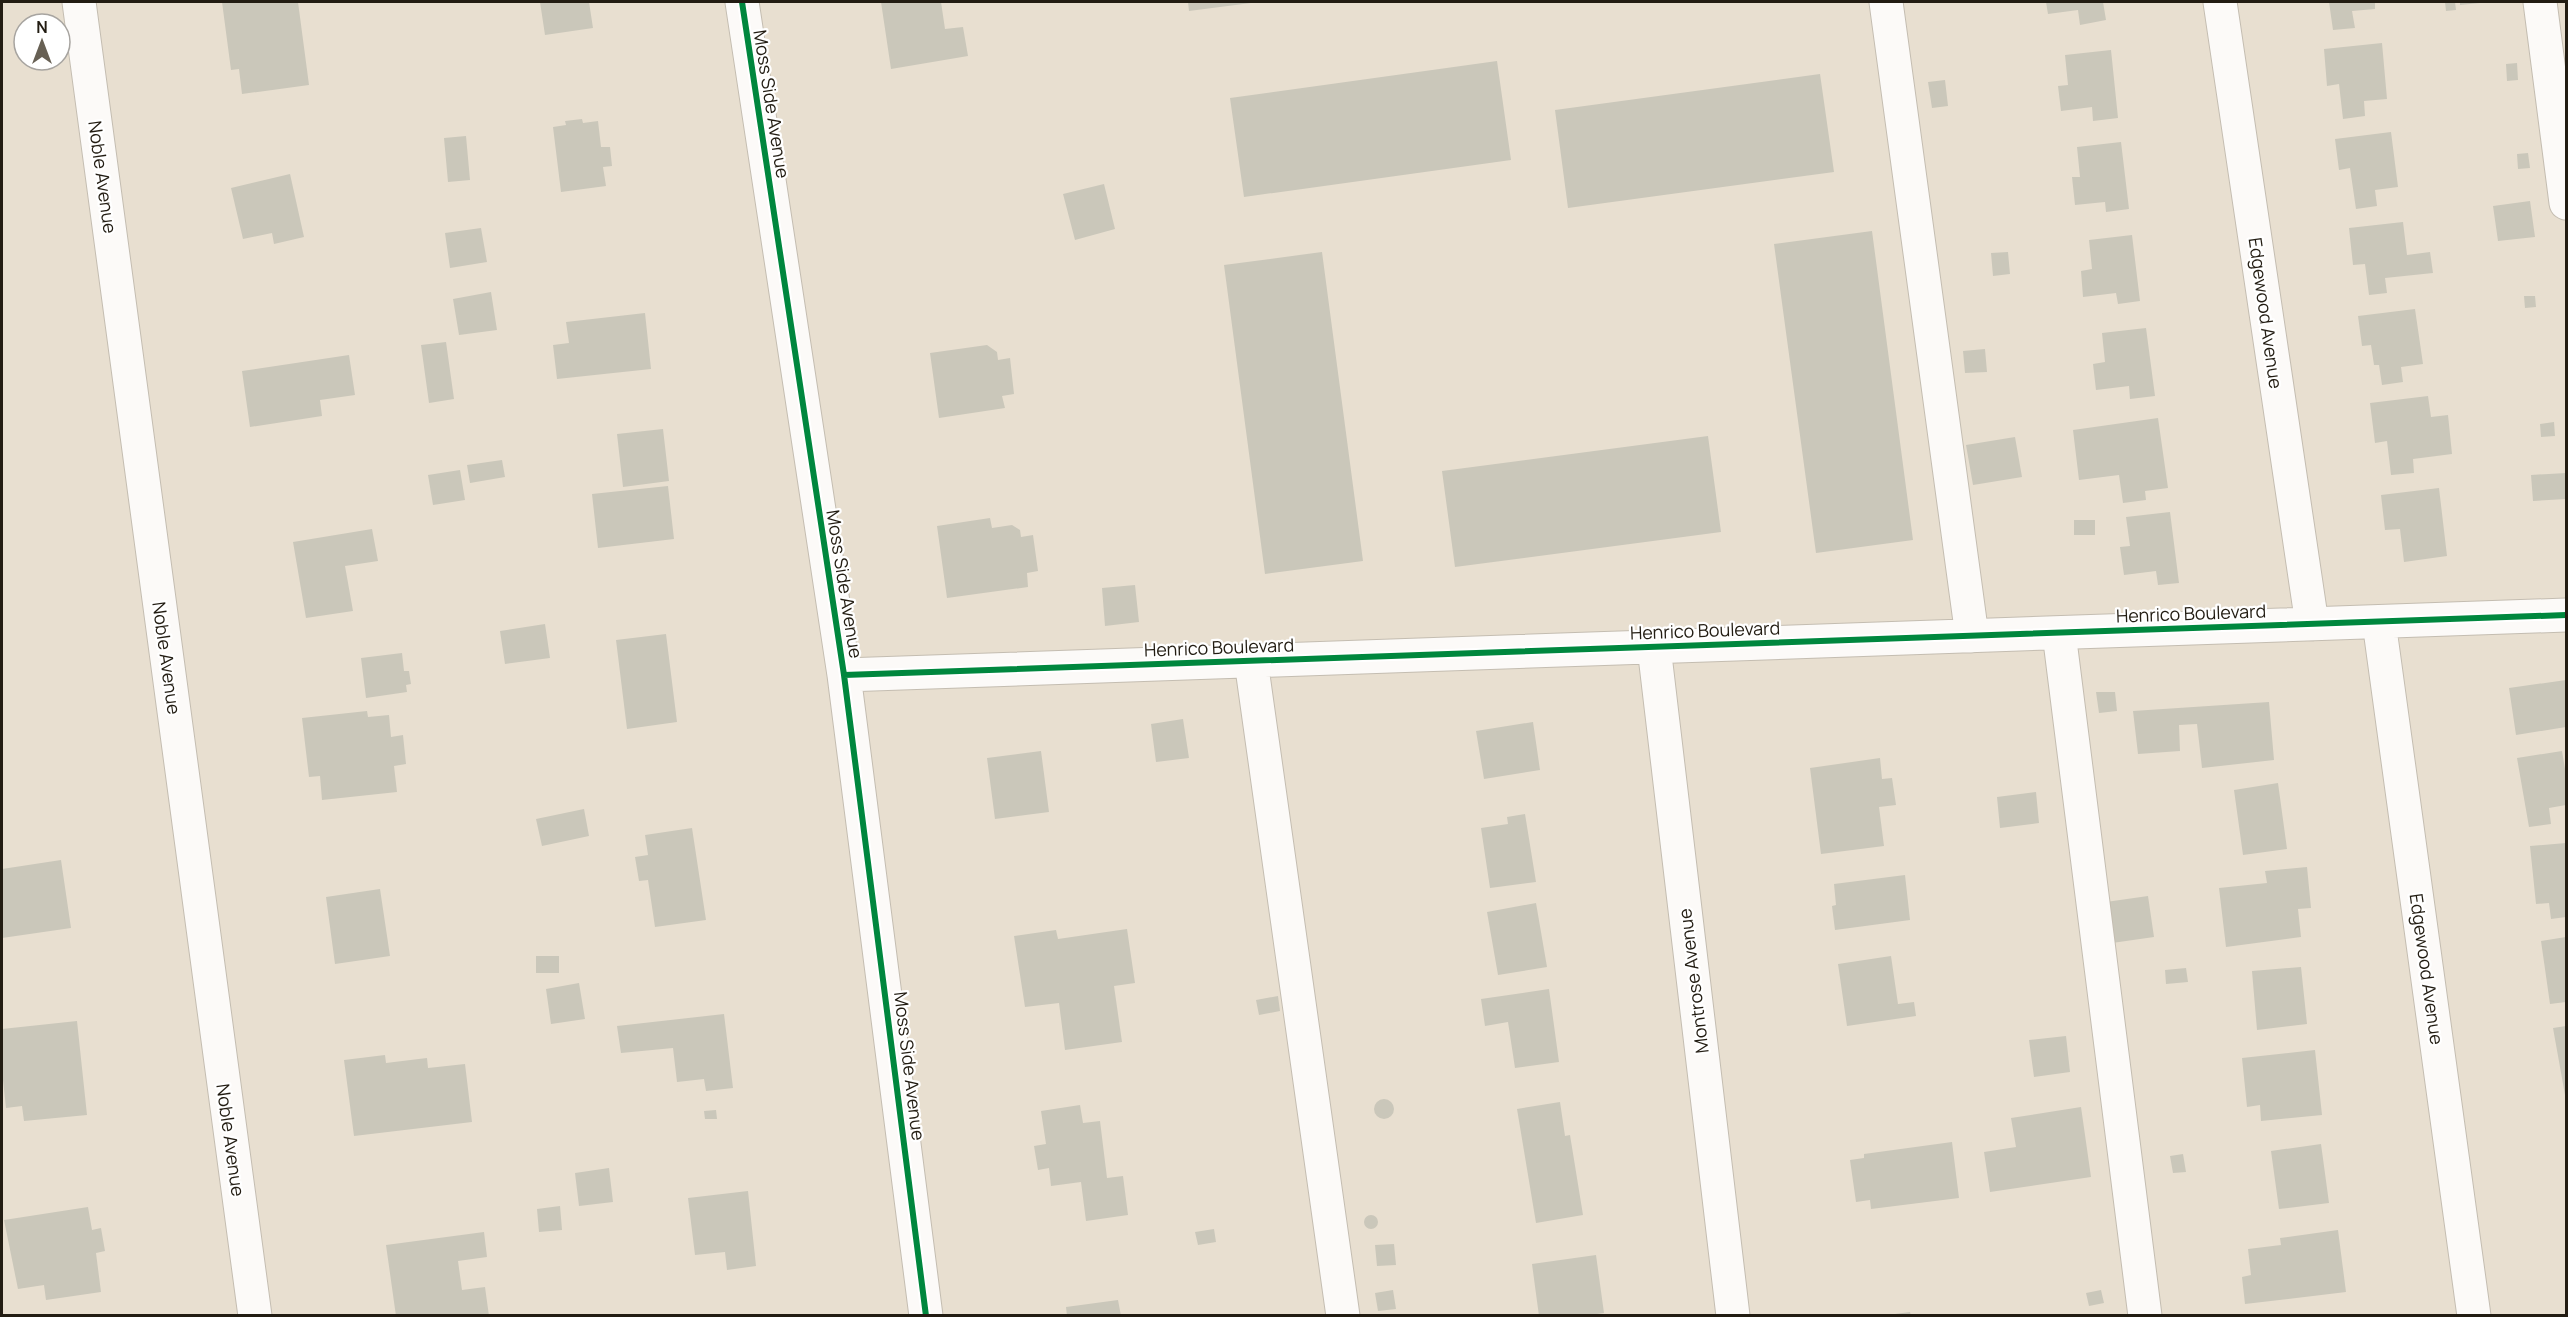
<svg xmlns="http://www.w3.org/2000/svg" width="2568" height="1317" font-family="Manrope,sans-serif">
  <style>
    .building { fill: #cac7ba }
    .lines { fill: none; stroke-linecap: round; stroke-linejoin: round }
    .minor-casing { stroke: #c4bdb1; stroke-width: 35 }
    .minor { stroke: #fcfaf8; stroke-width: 33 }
    .cycleway-casing { stroke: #fff; stroke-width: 10 }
    .cycleway { stroke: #00873e; stroke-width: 6 }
    .labels { text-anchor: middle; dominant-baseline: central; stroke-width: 4.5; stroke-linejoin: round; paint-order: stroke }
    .street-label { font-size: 18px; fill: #221c12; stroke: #fff }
  </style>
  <rect width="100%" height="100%" fill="#e8dfd0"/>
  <path class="building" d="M 222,2 L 298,2 L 309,85 L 242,94 L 239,69 L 231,70 Z
    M 540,2 L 589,2 L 593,28 L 545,35 Z
    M 881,2 L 941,2 L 945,29 L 963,27 L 968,56 L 891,69 Z
    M 1188,2 L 1251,2 L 1251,3 L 1189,11 Z
    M 2046,2 L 2103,2 L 2106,20 L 2080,25 L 2078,10 L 2048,14 Z
    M 2329,2 L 2375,2 L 2375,9 L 2352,11 L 2355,28 L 2333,30 Z
    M 2445,2 L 2455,2 L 2456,10 L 2446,11 Z
    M 2460,2 L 2480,2 L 2480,3 L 2460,5 Z
    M 2382,43 L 2387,99 L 2364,101 L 2365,116 L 2343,119 L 2339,84 L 2327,86 L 2324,49 Z
    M 2111,50 L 2118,118 L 2093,121 L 2092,107 L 2061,111 L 2058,86 L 2068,85 L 2065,55 Z
    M 1497,61 L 1511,160 L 1244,197 L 1230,98 Z
    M 2517,63 L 2518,80 L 2507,81 L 2506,64 Z
    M 1820,74 L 1834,172 L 1568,208 L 1555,110 Z
    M 1945,80 L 1948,106 L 1932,108 L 1928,82 Z
    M 582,119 L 583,123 L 598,121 L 601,147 L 610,147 L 612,166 L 603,167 L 606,186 L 561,192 L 553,127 L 566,125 L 565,121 Z
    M 2391,132 L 2398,187 L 2375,190 L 2377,206 L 2356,209 L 2350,168 L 2339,170 L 2335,139 Z
    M 466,136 L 470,180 L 448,182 L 444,138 Z
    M 2121,142 L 2129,209 L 2106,212 L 2105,202 L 2075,205 L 2072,177 L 2080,177 L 2077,147 Z
    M 2528,153 L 2530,168 L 2518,169 L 2517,154 Z
    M 290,174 L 304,237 L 274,244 L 272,233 L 243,239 L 231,188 Z
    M 1104,184 L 1115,229 L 1075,240 L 1063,194 Z
    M 2530,201 L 2535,237 L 2498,241 L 2493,206 Z
    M 2403,222 L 2407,255 L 2430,252 L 2433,273 L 2385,278 L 2387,293 L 2369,295 L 2365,264 L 2353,265 L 2349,228 Z
    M 481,228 L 487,262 L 450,268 L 445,233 Z
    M 1872,231 L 1913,540 L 1816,553 L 1774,244 Z
    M 2132,235 L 2140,301 L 2118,304 L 2116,293 L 2083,297 L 2081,271 L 2092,269 L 2089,240 Z
    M 1322,252 L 1363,561 L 1265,574 L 1224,265 Z
    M 2008,252 L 2010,274 L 1993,276 L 1991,253 Z
    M 491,292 L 497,330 L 459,335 L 453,299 Z
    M 2524,296 L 2535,296 L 2536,307 L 2525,308 Z
    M 2415,309 L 2423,364 L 2401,367 L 2403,382 L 2382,385 L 2379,365 L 2374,365 L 2371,345 L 2362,346 L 2358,316 Z
    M 645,313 L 651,369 L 557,379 L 553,345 L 569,343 L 566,322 Z
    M 2146,328 L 2155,396 L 2130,399 L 2129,386 L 2096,390 L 2093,364 L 2105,362 L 2102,333 Z
    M 446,342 L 454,399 L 429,403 L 421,345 Z
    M 987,345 L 997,352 L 998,360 L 1010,358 L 1014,394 L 1002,396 L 1005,408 L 939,418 L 930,353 Z
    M 1985,349 L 1987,372 L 1965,373 L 1963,351 Z
    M 349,355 L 355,395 L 320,400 L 322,416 L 250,427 L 242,371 Z
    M 2428,396 L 2431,417 L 2448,415 L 2452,454 L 2413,459 L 2414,473 L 2391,475 L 2387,441 L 2375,443 L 2370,403 Z
    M 2158,418 L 2168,488 L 2145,491 L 2146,500 L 2123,503 L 2119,475 L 2079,480 L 2073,430 Z
    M 2554,422 L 2555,436 L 2541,437 L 2540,424 Z
    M 663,429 L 669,481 L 623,487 L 617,434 Z
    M 1708,436 L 1721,532 L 1455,567 L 1442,471 Z
    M 2015,437 L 2022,477 L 1973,485 L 1966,445 Z
    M 502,460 L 505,477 L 470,483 L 467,465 Z
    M 460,470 L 465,500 L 433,505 L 428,475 Z
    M 2566,473 L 2566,499 L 2533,501 L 2531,475 Z
    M 668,486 L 674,539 L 598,548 L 592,494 Z
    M 2439,488 L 2447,556 L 2404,562 L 2400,529 L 2385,530 L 2381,495 Z
    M 2170,512 L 2179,583 L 2158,585 L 2156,571 L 2124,575 L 2120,547 L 2130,546 L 2126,517 Z
    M 990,518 L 992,528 L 1012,525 L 1020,530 L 1021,537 L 1033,535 L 1038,571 L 1027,573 L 1028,587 L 947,598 L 937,526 Z
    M 2074,520 L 2095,520 L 2095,535 L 2074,535 Z
    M 372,529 L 378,561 L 345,566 L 353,611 L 306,618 L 293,542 Z
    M 1135,585 L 1139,622 L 1105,626 L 1102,588 Z
    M 545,624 L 550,658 L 505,664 L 500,631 Z
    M 666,634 L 677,722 L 627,729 L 616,640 Z
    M 402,653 L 404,671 L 409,671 L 411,684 L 406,685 L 407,692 L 366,698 L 361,658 Z
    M 2566,680 L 2566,727 L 2516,735 L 2509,688 Z
    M 2096,692 L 2115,692 L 2117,711 L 2099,713 Z
    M 2269,702 L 2274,760 L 2202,768 L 2197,724 L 2179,725 L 2180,751 L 2138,754 L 2133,711 Z
    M 367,711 L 368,717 L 389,715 L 391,737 L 403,735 L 406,764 L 394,766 L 397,792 L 322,800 L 320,776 L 309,777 L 302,718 Z
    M 1183,719 L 1189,758 L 1156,762 L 1151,724 Z
    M 1533,722 L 1540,770 L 1484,779 L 1476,731 Z
    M 1041,751 L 1049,812 L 995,819 L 987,758 Z
    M 2562,751 L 2566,775 L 2566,805 L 2549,808 L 2551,824 L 2529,827 L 2517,758 Z
    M 1880,758 L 1882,779 L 1892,778 L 1896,805 L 1879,807 L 1884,846 L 1821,854 L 1810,768 Z
    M 2278,783 L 2287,849 L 2243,855 L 2234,790 Z
    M 2036,792 L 2039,823 L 2000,828 L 1997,797 Z
    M 584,809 L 589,836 L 542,846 L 536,819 Z
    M 1525,814 L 1536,882 L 1490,888 L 1481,828 L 1508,824 L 1507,817 Z
    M 692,828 L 706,920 L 655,927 L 648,880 L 639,881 L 635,857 L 648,855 L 645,835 Z
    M 2566,843 L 2566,917 L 2551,919 L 2549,903 L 2536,904 L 2530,846 Z
    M 61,860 L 71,928 L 2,938 L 2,869 Z
    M 2307,867 L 2311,908 L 2298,909 L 2301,937 L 2226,947 L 2219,888 L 2267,883 L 2265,871 Z
    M 1905,875 L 1910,920 L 1835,930 L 1832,906 L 1836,905 L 1834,884 Z
    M 380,889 L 390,956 L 335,964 L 326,897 Z
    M 2148,896 L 2154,937 L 2112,943 L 2106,902 Z
    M 1536,903 L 1547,967 L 1498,975 L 1487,912 Z
    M 1127,929 L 1135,983 L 1114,986 L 1122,1042 L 1065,1050 L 1059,1003 L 1025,1007 L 1014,936 L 1056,930 L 1058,939 Z
    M 2566,937 L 2566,1002 L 2550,1004 L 2541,941 Z
    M 536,956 L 559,956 L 559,973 L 536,973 Z
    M 1891,956 L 1898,1004 L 1914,1002 L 1916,1016 L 1847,1026 L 1838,964 Z
    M 2301,967 L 2307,1024 L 2257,1030 L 2252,971 Z
    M 2186,968 L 2188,982 L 2166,984 L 2165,970 Z
    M 579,983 L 585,1019 L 551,1024 L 546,989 Z
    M 1549,989 L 1559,1062 L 1515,1068 L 1508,1022 L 1485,1026 L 1481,999 Z
    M 1278,996 L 1280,1011 L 1259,1015 L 1256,1000 Z
    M 724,1014 L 733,1088 L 706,1091 L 704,1079 L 677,1082 L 673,1048 L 621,1053 L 617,1026 Z
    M 77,1021 L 87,1115 L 24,1121 L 22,1106 L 6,1108 L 2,1071 L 2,1029 Z
    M 2566,1026 L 2566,1095 L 2565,1095 L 2553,1028 Z
    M 2066,1036 L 2070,1072 L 2034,1077 L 2029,1040 Z
    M 2315,1050 L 2322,1115 L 2261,1121 L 2260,1105 L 2247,1107 L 2242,1058 Z
    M 385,1055 L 386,1063 L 427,1058 L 428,1068 L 465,1064 L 472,1122 L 354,1136 L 344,1060 Z
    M1374 1109a10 10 0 1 1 20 0a10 10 0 1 1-20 0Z
    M 1560,1102 L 1565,1136 L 1570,1135 L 1583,1215 L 1536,1223 L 1517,1109 Z
    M 1080,1105 L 1083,1123 L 1100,1121 L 1107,1178 L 1123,1176 L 1128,1215 L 1086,1221 L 1081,1182 L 1051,1186 L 1049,1168 L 1038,1170 L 1034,1146 L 1046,1144 L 1041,1111 Z
    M 2081,1107 L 2091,1177 L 1990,1192 L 1984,1152 L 2016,1147 L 2011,1118 Z
    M 716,1110 L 717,1119 L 705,1119 L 704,1111 Z
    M 1952,1142 L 1959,1198 L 1871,1209 L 1870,1200 L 1856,1202 L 1850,1160 L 1864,1158 L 1864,1154 Z
    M 2321,1144 L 2329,1203 L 2279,1209 L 2271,1151 Z
    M 2183,1154 L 2186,1172 L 2173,1173 L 2170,1156 Z
    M 609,1168 L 613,1202 L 579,1206 L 575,1173 Z
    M 748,1191 L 756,1266 L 727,1270 L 725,1252 L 695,1255 L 688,1198 Z
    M 560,1206 L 562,1230 L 539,1232 L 537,1209 Z
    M 88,1207 L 92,1230 L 101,1228 L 105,1251 L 96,1253 L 101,1292 L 46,1300 L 44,1285 L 18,1289 L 4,1220 Z
    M1364 1222a7 7 0 1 1 14 0a7 7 0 1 1-14 0Z
    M 1214,1229 L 1216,1242 L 1198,1245 L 1195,1232 Z
    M 2338,1230 L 2346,1292 L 2245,1304 L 2242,1277 L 2251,1275 L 2248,1249 L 2281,1245 L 2280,1238 Z
    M 484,1232 L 487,1257 L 458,1261 L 462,1290 L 485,1287 L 489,1316 L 396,1316 L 386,1245 Z
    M 1394,1244 L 1396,1265 L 1377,1266 L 1375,1245 Z
    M 1596,1255 L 1604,1313 L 1583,1316 L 1539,1316 L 1532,1264 Z
    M 1393,1290 L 1396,1309 L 1378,1311 L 1375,1293 Z
    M 2101,1290 L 2104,1303 L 2089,1306 L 2086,1293 Z
    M 1118,1300 L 1121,1316 L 1067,1316 L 1066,1307 Z
    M 1910,1312 L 1911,1316 L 1895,1316 L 1895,1314 Z"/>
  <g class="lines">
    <defs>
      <path id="minor" d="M 79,2 L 255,1316
        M 742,2 L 844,675 L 926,1316
        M 1886,2 L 1972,636
        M 2220,2 L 2312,624
        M 2540,2 L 2566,203
        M 2379,622 L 2474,1316
        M 2059,633 L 2145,1316
        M 1654,647 L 1733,1316
        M 1251,661 L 1343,1316
        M 844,675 L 2566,615"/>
    </defs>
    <use href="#minor" class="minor-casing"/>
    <use href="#minor" class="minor"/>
    <defs>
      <path id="cycleway" d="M 742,2 L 844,675 L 926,1316
        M 844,675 L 2566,615"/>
    </defs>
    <use href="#cycleway" class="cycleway-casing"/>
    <use href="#cycleway" class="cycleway"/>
  </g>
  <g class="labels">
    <g class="street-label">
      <text transform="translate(772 104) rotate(81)">Moss Side Avenue</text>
      <text transform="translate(103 177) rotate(82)">Noble Avenue</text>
      <text transform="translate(2266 313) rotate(82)">Edgewood Avenue</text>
      <text transform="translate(845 584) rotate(81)">Moss Side Avenue</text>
      <text transform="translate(2191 613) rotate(-2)">Henrico Boulevard</text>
      <text transform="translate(1705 630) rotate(-2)">Henrico Boulevard</text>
      <text transform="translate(1219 647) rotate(-2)">Henrico Boulevard</text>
      <text transform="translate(167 658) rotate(82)">Noble Avenue</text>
      <text transform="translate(2427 969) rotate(82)">Edgewood Avenue</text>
      <text transform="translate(1693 981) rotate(-97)">Montrose Avenue</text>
      <text transform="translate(910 1066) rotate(83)">Moss Side Avenue</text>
      <text transform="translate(231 1140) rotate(82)">Noble Avenue</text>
    </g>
  </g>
  <rect width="2568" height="1317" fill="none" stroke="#221c12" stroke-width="6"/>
  <g transform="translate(42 42)"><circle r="28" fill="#ffffff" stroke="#a7a4a0" stroke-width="1.5"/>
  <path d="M0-4.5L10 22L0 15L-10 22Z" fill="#676054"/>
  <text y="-9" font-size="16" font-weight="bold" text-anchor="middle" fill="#221c12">N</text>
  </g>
</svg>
